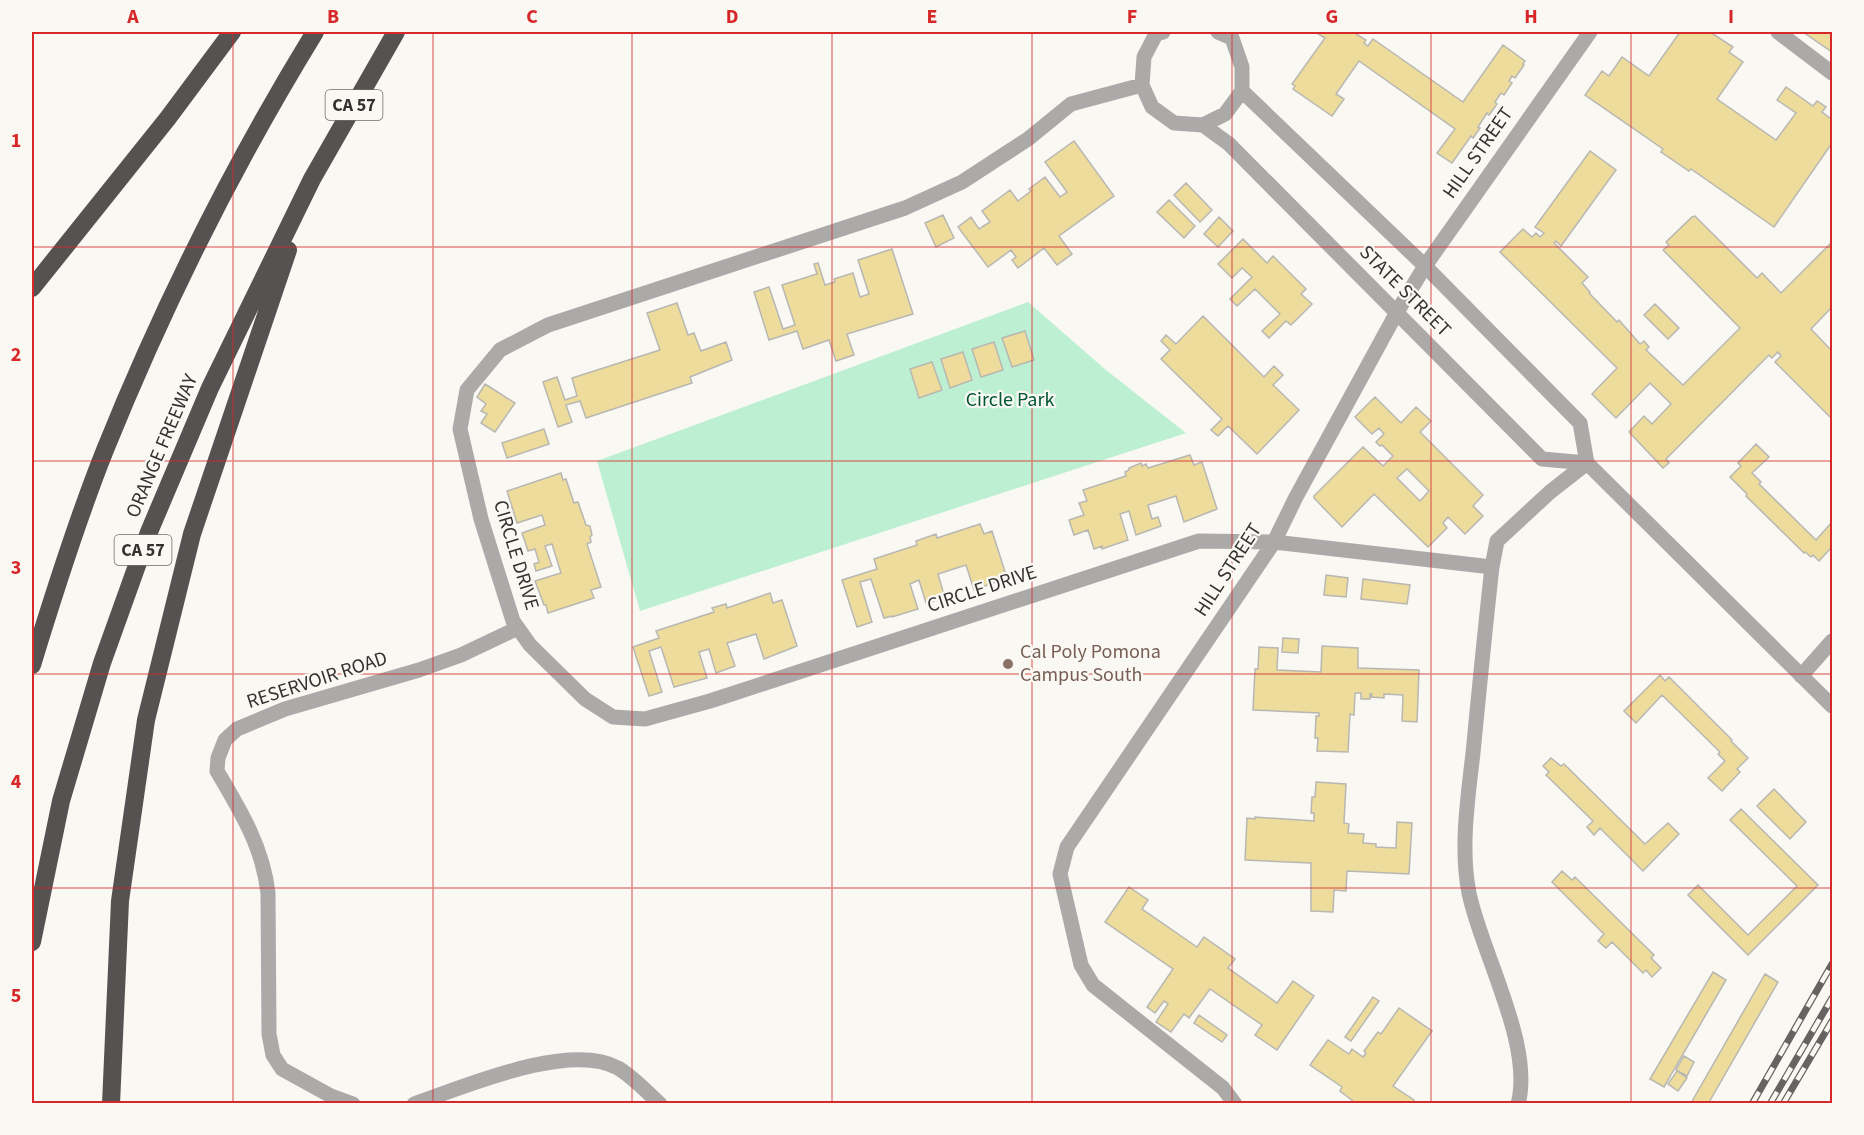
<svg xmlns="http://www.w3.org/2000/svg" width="1864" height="1135" font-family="'Source Sans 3',sans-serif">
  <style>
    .green { fill: #bdf0d2 }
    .building { fill: #eddc9c; stroke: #b8b7b2; stroke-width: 1.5; fill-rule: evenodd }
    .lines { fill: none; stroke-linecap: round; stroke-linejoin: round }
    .street { stroke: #aca9a9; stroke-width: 15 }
    .highway { stroke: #575252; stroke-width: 18 }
    .rail-casing { stroke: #656462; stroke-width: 7 }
    .rail { stroke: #f9f8f3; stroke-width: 4.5; stroke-dasharray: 14; stroke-linecap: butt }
    .grid { fill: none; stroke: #d62828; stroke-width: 1.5; stroke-opacity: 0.55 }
    .education-dot { fill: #8d6e63; stroke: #f9f8f3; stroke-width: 2 }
    .labels { text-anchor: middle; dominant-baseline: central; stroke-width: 4.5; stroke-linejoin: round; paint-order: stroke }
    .shield { fill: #f9f8f3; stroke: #6e6d6a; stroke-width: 1.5 }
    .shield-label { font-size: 18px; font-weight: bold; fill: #333230 }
    .street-label { font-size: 20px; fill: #333230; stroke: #f9f8f3 }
    .park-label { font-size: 20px; fill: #035635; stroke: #f9f8f3 }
    .education-label { font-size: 20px; fill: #785e54; stroke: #f9f8f3; text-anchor: start }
    .neatline { fill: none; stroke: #d62828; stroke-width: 2 }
    .grid-label { font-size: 20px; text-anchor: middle; font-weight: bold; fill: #d62828 }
  </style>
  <rect width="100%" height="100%" fill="#f9f8f3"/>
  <path class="green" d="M 1028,302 L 1106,370 L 1186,433 L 640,611 L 597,461 Z"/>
  <path class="building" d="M 1315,32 L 1353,32 L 1366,40 L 1364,43 L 1368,46 L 1373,39 L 1463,102 L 1503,45 L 1525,61 L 1523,64 L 1524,65 L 1515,78 L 1512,76 L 1509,81 L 1512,83 L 1504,95 L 1501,93 L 1495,102 L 1497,104 L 1489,115 L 1487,113 L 1478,127 L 1480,128 L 1473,138 L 1471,136 L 1452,163 L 1437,153 L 1455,129 L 1359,61 L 1336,94 L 1344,99 L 1332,116 L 1293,89 L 1295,86 L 1292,84 L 1325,38 Z
    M 1680,32 L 1710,32 L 1733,47 L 1729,52 L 1743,62 L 1717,99 L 1776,140 L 1796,113 L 1777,100 L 1786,87 L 1813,106 L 1817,101 L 1826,107 L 1822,112 L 1830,118 L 1832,116 L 1832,143 L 1774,227 L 1691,169 L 1689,171 L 1661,152 L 1663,149 L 1585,95 L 1602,71 L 1609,76 L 1622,57 L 1649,76 Z
    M 1803,32 L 1832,32 L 1832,52 Z
    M 1074,141 L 1114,196 L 1059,236 L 1072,254 L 1057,265 L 1044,248 L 1018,268 L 1012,260 L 1016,257 L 1011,250 L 988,267 L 958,227 L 971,217 L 979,229 L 990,222 L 982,211 L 1010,190 L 1018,201 L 1031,191 L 1029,189 L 1045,177 L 1060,197 L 1067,192 L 1045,162 Z
    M 1590,151 L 1616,170 L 1561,246 L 1556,241 L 1554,243 L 1588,277 L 1582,283 L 1590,292 L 1589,293 L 1617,322 L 1619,320 L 1640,344 L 1644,341 L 1649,347 L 1646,350 L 1683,385 L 1740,328 L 1663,250 L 1669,245 L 1666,242 L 1692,217 L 1695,216 L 1757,278 L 1762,273 L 1781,293 L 1832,242 L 1832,307 L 1811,329 L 1832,351 L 1832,419 L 1775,362 L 1781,356 L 1778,352 L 1772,358 L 1769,355 L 1666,459 L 1669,463 L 1663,468 L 1629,432 L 1644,416 L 1652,424 L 1671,404 L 1650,383 L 1616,418 L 1592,394 L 1617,368 L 1500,252 L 1523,229 L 1532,237 L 1536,233 L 1540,237 L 1544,233 L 1535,227 Z
    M 1186,183 L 1212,210 L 1200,222 L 1174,195 Z
    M 1169,200 L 1195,226 L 1184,238 L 1157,212 Z
    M 943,215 L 954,238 L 936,247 L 925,223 Z
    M 1219,217 L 1233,231 L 1218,247 L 1204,234 Z
    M 1243,239 L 1267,263 L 1273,256 L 1306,289 L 1301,294 L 1312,304 L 1291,325 L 1286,321 L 1269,338 L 1262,331 L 1280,314 L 1255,289 L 1237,306 L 1230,299 L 1252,277 L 1242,268 L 1232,278 L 1218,264 Z
    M 892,249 L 913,314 L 847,334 L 854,355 L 836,361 L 829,340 L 803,349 L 797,331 L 769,340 L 754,292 L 769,287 L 783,329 L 795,325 L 782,285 L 817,274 L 814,264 L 818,263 L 825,285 L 835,282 L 834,279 L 853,273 L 860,297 L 869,294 L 858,260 Z
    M 677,303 L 688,335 L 694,333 L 701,351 L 726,342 L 732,360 L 690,377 L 692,383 L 586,418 L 580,401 L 566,405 L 572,422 L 558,427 L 543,382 L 557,377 L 565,400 L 577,396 L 572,378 L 660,350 L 647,313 Z
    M 1655,304 L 1679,328 L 1668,339 L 1644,315 Z
    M 1203,316 L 1264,377 L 1274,366 L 1283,375 L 1273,385 L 1299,410 L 1257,454 L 1228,426 L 1218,436 L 1211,430 L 1222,419 L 1161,359 L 1170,350 L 1161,341 L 1166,335 L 1176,344 Z
    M 1025,331 L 1034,360 L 1012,367 L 1002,338 Z
    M 994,342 L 1003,370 L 981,377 L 972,349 Z
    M 963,352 L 972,380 L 950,388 L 941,359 Z
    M 932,362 L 942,390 L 919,398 L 910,369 Z
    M 485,384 L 515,403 L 495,432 L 481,423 L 487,414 L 481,411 L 486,404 L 477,397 Z
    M 1375,397 L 1401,423 L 1416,407 L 1431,421 L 1420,432 L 1483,495 L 1473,506 L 1483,516 L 1465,534 L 1448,517 L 1443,523 L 1447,528 L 1428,547 L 1374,494 L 1342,527 L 1314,498 L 1314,496 L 1363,447 L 1383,466 L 1393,456 L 1382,445 L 1380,446 L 1376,442 L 1384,434 L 1379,428 L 1372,434 L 1355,417 ZM 1407,469 L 1429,491 L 1420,501 L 1397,478 Z
    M 544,429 L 549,444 L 507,458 L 502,443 Z
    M 1756,444 L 1769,457 L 1752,473 L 1761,482 L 1759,484 L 1816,540 L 1832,522 L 1832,547 L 1819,561 L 1813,555 L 1811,557 L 1805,552 L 1804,553 L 1746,496 L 1747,494 L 1730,477 L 1741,466 L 1738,463 Z
    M 1190,455 L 1194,465 L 1202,462 L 1217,509 L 1184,522 L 1176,496 L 1148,505 L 1152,519 L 1158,517 L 1161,526 L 1136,535 L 1129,511 L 1120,514 L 1128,540 L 1102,549 L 1102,546 L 1094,549 L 1088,530 L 1074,535 L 1069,520 L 1084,515 L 1079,503 L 1087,501 L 1083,490 L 1126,476 L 1125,472 L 1129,470 L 1129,468 L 1141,463 L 1142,466 L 1146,464 L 1148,468 Z
    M 561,473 L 563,480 L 566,479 L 574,503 L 578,502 L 586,525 L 590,526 L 592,535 L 590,537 L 591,542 L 587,544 L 601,587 L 591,590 L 594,598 L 548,613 L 546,605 L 544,605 L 535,581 L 561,573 L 552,544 L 545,546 L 552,566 L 536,571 L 534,564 L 539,562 L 535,549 L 528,551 L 522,533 L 545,525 L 542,515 L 517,523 L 507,491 Z
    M 980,524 L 984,534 L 992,531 L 1007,578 L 974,590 L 966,565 L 938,574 L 945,598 L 926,603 L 919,580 L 910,584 L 918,609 L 892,617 L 892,616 L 884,618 L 871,579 L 860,582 L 872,622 L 857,627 L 842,580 L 877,569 L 874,559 L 917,545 L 916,541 L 936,534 L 937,538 Z
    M 1326,575 L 1348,578 L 1346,597 L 1324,595 Z
    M 1363,579 L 1410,585 L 1407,604 L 1361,599 Z
    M 770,593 L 773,603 L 782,600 L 797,646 L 764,659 L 756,634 L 727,643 L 735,666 L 716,673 L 709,649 L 699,652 L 707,678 L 674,687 L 661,647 L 649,651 L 662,692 L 649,696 L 633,647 L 659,638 L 656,631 L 714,612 L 712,608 L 726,604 L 727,608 Z
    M 1283,638 L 1299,639 L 1298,653 L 1282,652 Z
    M 1322,646 L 1358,648 L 1358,668 L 1419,670 L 1417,722 L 1402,721 L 1403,695 L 1384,694 L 1384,698 L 1371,697 L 1372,694 L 1370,694 L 1370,699 L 1361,699 L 1361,693 L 1355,693 L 1354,715 L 1350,714 L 1348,752 L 1317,751 L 1318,738 L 1315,738 L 1316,716 L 1319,716 L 1319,713 L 1253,710 L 1255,669 L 1258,669 L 1259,647 L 1278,648 L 1277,670 L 1321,672 Z
    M 1660,675 L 1665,681 L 1669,677 L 1732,740 L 1731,741 L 1748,758 L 1737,769 L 1740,772 L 1722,791 L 1708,778 L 1725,761 L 1718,754 L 1720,752 L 1662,695 L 1636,723 L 1624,711 Z
    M 1551,758 L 1561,766 L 1564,764 L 1645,844 L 1668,823 L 1679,834 L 1643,871 L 1600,828 L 1594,835 L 1587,827 L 1593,821 L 1546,775 L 1549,772 L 1543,766 Z
    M 1316,782 L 1346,784 L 1344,823 L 1349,824 L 1348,833 L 1364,834 L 1363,843 L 1376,844 L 1376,847 L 1396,848 L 1397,822 L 1412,823 L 1409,874 L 1347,871 L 1346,891 L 1334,890 L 1333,912 L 1311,911 L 1311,863 L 1245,860 L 1247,818 L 1255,819 L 1255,817 L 1314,821 L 1314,813 L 1311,813 L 1312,797 L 1315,797 Z
    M 1774,789 L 1806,822 L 1790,839 L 1757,806 Z
    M 1741,809 L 1818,885 L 1748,955 L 1688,895 L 1698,885 L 1748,935 L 1797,886 L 1730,820 Z
    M 1562,871 L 1572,880 L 1575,877 L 1654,955 L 1651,958 L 1661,968 L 1652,977 L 1646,970 L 1643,973 L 1612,942 L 1606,948 L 1598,941 L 1604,934 L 1552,882 Z
    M 1129,887 L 1148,900 L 1142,909 L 1197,947 L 1204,937 L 1235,959 L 1228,968 L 1277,1003 L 1293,981 L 1314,996 L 1277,1050 L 1255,1035 L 1262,1025 L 1210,989 L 1189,1018 L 1184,1014 L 1171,1032 L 1156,1022 L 1168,1004 L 1164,1001 L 1155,1013 L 1147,1007 L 1173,969 L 1105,922 Z
    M 1713,972 L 1726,980 L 1664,1087 L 1650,1079 Z
    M 1765,974 L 1778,982 L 1708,1104 L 1691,1103 Z
    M 1373,997 L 1379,1001 L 1351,1041 L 1345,1037 Z
    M 1399,1008 L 1432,1031 L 1393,1086 L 1414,1100 L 1413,1102 L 1416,1104 L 1357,1104 L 1340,1091 L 1342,1087 L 1310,1065 L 1328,1040 L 1349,1054 L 1352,1049 L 1363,1057 L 1366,1053 L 1364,1051 L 1378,1032 L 1381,1034 Z
    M 1199,1015 L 1227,1035 L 1222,1042 L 1194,1023 Z
    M 1684,1056 L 1694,1062 L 1687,1076 L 1676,1070 Z
    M 1677,1071 L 1687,1078 L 1678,1091 L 1668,1084 Z"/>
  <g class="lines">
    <path class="street" d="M 1163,32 L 1156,34 L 1144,57 L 1142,85 L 1152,107 L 1174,123 L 1203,125 L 1225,114 L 1242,91 L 1242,67 L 1232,38 L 1218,32
      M 1778,32 L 1832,73
      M 1142,85 L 1071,104 L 1028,139 L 962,182 L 905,208 L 548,325 L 500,350 L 467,390 L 460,429 L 481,519 L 513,621 L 530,645 L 585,699 L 613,717 L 645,719 L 710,701 L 1199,541 L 1274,542 L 1492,567
      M 1242,91 L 1425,266 L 1580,423 L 1587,463 L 1832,706
      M 1203,125 L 1229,144 L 1542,459 L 1587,463
      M 1801,676 L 1832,641
      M 353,1104 L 331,1096 L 282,1069 L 273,1055 L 269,1034 L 268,893 C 263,847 240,810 217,771 L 218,758 L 225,740 L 237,729 L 285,709 L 419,670 L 461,655 L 518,628
      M 414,1104 C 464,1087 569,1041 618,1068 C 633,1077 647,1092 660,1104
      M 1235,1104 L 1223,1088 L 1093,985 L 1081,965 L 1060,874 L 1067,847 L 1274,542 L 1296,497 L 1397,312 L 1425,266 L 1590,32
      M 1518,1104 C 1534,1045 1481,952 1469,893 C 1460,849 1468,797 1473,753 C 1479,691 1485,629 1492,567 L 1497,541 L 1550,492 L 1587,463"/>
    <path class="highway" d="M 32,288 L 168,118 L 232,32
      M 32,665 C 54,593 77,520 105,450 C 163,306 234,164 315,32
      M 32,942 L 61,801 L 102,663 L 149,532 L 210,388 L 312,179 L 396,32
      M 111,1104 L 120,901 L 146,720 L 192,534 L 288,250"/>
    <defs>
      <path id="rail" d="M 1752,1104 L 1832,964
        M 1770,1104 L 1832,998
        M 1783,1104 L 1832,1021"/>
    </defs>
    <use href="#rail" class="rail-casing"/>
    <use href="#rail" class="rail"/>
  </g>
  <path class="grid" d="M 233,32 L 233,1104M 433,32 L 433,1104M 632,32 L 632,1104M 832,32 L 832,1104M 1032,32 L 1032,1104M 1232,32 L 1232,1104M 1431,32 L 1431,1104M 1631,32 L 1631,1104M 32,247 L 1832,247M 32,461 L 1832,461M 32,674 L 1832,674M 32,888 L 1832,888"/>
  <circle class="education-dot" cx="1008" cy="664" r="6"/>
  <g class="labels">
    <g class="shield">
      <rect x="325.5" y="90" width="57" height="30" rx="4.5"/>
      <rect x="114.5" y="535" width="57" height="30" rx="4.5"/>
    </g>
    <g class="shield-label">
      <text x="354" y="105">CA 57</text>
      <text x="143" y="550">CA 57</text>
    </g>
    <g class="street-label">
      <text transform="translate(1478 153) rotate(-55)">HILL STREET</text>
      <text transform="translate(1405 291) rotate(45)">STATE STREET</text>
      <text transform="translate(162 446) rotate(-67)">ORANGE FREEWAY</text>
      <text transform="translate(516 555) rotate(73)">CIRCLE DRIVE</text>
      <text transform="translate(1228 570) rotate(-57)">HILL STREET</text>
      <text transform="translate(982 589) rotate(-18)">CIRCLE DRIVE</text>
      <text transform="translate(317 680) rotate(-18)">RESERVOIR ROAD</text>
    </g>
    <g class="park-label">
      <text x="1010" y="400">Circle Park</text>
    </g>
    <g class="education-label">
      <text x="1020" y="652">Cal Poly Pomona<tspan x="1020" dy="23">Campus South</tspan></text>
    </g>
  </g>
  <rect width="1864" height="1135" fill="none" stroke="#f9f8f3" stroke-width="66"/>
  <rect x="33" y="33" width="1798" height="1069" class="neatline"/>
  <g class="grid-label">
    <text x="133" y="23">A</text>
    <text x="333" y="23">B</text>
    <text x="532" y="23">C</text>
    <text x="732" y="23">D</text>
    <text x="932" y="23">E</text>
    <text x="1132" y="23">F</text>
    <text x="1332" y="23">G</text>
    <text x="1531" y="23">H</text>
    <text x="1731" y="23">I</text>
    <text x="16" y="147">1</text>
    <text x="16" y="361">2</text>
    <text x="16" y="574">3</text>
    <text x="16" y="788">4</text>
    <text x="16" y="1002">5</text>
  </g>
</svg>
